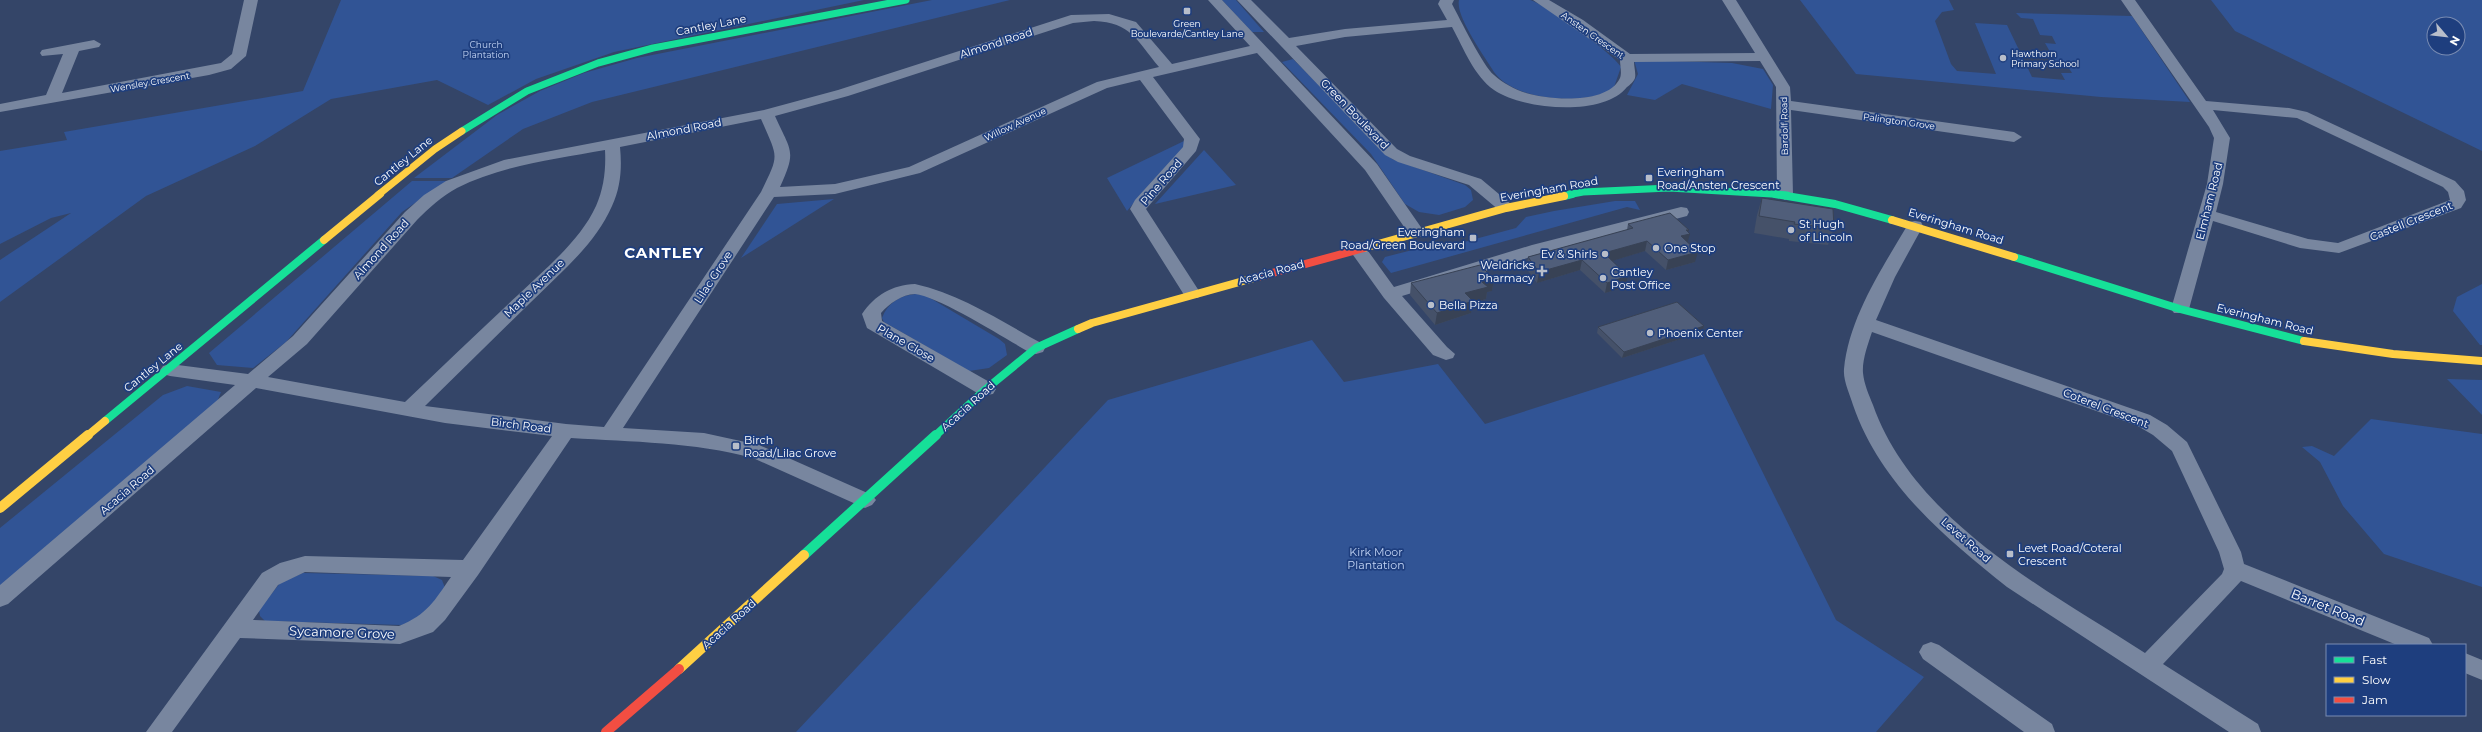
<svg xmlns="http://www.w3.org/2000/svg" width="2482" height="732" font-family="Montserrat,sans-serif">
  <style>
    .green { fill: #315495; fill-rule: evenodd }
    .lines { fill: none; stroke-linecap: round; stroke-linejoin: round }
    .street { fill: #78869f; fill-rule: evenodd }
    .fast-far2 { stroke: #16e098; stroke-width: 7 }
    .fast-far1 { stroke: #16e098; stroke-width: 8 }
    .fast { stroke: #16e098; stroke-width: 10 }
    .slow-far2 { stroke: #ffcf43; stroke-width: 7 }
    .slow-far1 { stroke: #ffcf43; stroke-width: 8 }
    .slow { stroke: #ffcf43; stroke-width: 10 }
    .jam-far1 { stroke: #f24e42; stroke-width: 8 }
    .jam { stroke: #f24e42; stroke-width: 10 }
    .wall { fill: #455169 }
    .shaded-wall { fill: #384255 }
    .building { fill: #505e7a; stroke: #384255 }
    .poi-dot { fill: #b8beca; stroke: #1e3e7e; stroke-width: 1.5 }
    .labels { text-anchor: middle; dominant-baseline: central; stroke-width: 3.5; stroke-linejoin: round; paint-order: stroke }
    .far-poi-label { font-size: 9px; fill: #fff; stroke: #1e3e7e }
    .far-street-label { font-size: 9px; fill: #fff; stroke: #1e3e7e }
    .far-park-label { font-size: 9px; fill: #c4d6f6; stroke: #1e3e7e }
    .street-label { font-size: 11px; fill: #fff; stroke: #1e3e7e }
    .poi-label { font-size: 11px; fill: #fff; stroke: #1e3e7e; text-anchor: start }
    .park-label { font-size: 11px; fill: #c4d6f6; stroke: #1e3e7e }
    .near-street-label { font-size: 13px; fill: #fff; stroke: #1e3e7e }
    .district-label { font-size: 15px; font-weight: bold; letter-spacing: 1px; fill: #fff; stroke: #1e3e7e }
  </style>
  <rect width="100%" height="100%" fill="#344568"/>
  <path class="green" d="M 341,0 L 864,0 L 614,52 L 536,79 L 488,105 L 437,80 L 331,99 L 255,146 L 146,196 L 0,302 L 0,260 L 71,213 L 51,218 L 0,244 L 0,151 L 67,140 L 64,132 L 303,91 Z
    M 932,0 L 1010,0 L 592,102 L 523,129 L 452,178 L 414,178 L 497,115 L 540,91 L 584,73 L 637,58 Z
    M 1222,0 L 1236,0 L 1264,32 L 1252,32 Z
    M 1459,0 C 1476,0 1515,0 1530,0 C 1545,4 1613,53 1621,67 L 1613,90 C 1582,105 1516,102 1494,72 C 1485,57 1455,16 1459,0 Z
    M 1800,0 L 1949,0 L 1954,10 L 1942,12 L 1935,21 L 1951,64 L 1957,71 L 1996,74 L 1975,23 L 2007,25 L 2032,77 L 2065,80 L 2061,73 L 2072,73 L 2067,65 L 2057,64 L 2045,43 L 2056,44 L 2052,36 L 2040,35 L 2033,19 L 2021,18 L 2016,13 L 2132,16 L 2190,102 L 2101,97 L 1856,74 Z
    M 2211,0 L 2482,0 L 2482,151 L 2235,31 ZM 2434,24 L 2458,24 L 2458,48 L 2434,48 Z
    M 1293,59 L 1392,159 L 1465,185 L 1471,190 L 1473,200 L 1465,207 L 1439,215 L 1419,212 L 1405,204 L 1371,154 L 1282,62 Z
    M 1634,60 L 1732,63 L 1763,69 L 1773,85 L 1771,109 L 1682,84 L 1655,100 L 1627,95 L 1638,74 Z
    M 1184,141 L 1185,147 L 1154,179 L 1127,211 L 1107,178 Z
    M 1204,150 L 1236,185 L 1155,204 Z
    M 412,181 L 447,181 L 402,212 L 286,342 L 253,368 L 217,365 L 209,353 Z
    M 834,199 L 741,258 L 777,204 Z
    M 1615,201 L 1635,201 L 1640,210 L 1627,207 L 1391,273 L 1382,262 L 1385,257 L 1424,247 L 1438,249 L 1516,228 L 1526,217 L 1554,211 Z
    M 2482,284 L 2482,345 L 2480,345 L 2453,311 L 2457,297 Z
    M 916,294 L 925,295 L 999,339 L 1005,344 L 1007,355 L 989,368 L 969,371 L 884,322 L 882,318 C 887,303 901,295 916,294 Z
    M 1312,340 L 1344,382 L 1438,364 L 1485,424 L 1704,354 L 1836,620 L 1924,677 L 1876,732 L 796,732 L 1108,400 Z
    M 2447,379 L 2482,380 L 2482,415 Z
    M 187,386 L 221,392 L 217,402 L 0,589 L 0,528 L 163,395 Z
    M 2371,419 L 2482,434 L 2482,587 L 2384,554 L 2343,506 L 2320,462 L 2302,447 L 2312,446 L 2334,456 Z
    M 303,573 L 433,576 L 442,580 L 445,588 L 426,615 L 402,625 L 265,621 L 260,616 L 259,610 L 280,583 Z"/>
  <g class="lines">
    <path class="street" d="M 244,0 L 258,0 L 246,56 L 231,69 L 209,75 L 0,112 L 0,104 L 46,95 L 63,54 L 42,56 L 40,53 L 42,50 L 47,49 L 94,40 L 101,44 L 99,47 L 79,51 L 62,93 L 221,63 L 232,54 Z
      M 1208,0 L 1222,0 L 1377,164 L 1425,233 L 1423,237 L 1411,237 L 1365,170 L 1257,53 L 1153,77 L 1200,139 L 1196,151 L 1146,209 L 1201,294 L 1198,298 L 1186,298 L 1130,209 L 1135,200 L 1183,147 L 1184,139 L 1140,80 L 1107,88 L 920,173 L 835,194 L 774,197 L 623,428 L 704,433 L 759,445 L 872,495 L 876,500 L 872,505 L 865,508 L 858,505 L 753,458 C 694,442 632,442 571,438 L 478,575 L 445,620 L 433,632 L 400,644 L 240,638 L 172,732 L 146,732 L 262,573 L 280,563 L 305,556 L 463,560 L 552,436 L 445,423 L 256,388 L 8,604 L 0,607 L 0,585 L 235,385 L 170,376 L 163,374 L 160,370 L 163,366 L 170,364 L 248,374 L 293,336 L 405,212 L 424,195 L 446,181 L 504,160 L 764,110 L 838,90 L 1071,15 L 1109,14 L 1136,22 L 1172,64 L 1250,46 ZM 1094,21 C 1131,22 1137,41 1159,67 L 1097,82 L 909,167 L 835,184 L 780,187 C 797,150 791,152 775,116 L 848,96 L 1073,23 ZM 761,119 C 778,159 780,153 761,192 L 604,427 L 566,424 L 425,406 C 460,372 495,337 530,303 C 559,274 595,245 612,206 C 621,187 622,167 620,147 ZM 605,150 C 606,169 604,188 596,206 C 580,241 545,269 518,295 C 480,330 443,366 405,402 L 268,377 L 307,344 L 417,220 C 429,208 442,196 457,188 C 502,165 556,159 605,150 ZM 305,572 L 451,577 C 434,601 428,614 399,626 L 253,620 L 278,585 Z
      M 1237,0 L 1251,0 L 1289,38 L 1345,29 L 1447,20 L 1438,4 L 1440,0 L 1454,0 L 1452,4 C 1460,19 1483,66 1494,75 C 1503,83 1514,89 1526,93 C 1548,100 1608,105 1620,78 C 1622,73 1620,65 1620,60 L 1533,0 L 1549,0 L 1583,20 L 1630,54 L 1755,53 L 1722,0 L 1736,0 L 1790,87 L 1791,101 L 2014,132 L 2022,137 L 2014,142 L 1791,110 L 1793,195 L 1785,200 L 1777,195 L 1776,87 L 1760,61 L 1634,62 C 1634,67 1636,73 1635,78 C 1634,81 1630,85 1627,87 C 1604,117 1523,110 1494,90 C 1474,76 1464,49 1452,27 L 1345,37 L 1296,46 L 1397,149 L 1410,156 L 1481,179 L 1512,205 L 1514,208 L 1512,211 L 1500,211 L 1469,185 L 1398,162 L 1385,155 Z
      M 2121,0 L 2135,0 L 2206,101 L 2289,108 L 2307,112 L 2455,181 L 2464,191 L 2466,200 L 2461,208 L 2339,253 L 2300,248 L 2213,221 L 2189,309 L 2186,313 L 2174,313 L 2171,309 L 2207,184 L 2214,138 L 2209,127 ZM 2213,110 L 2297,118 L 2443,187 L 2448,192 L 2450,200 L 2338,243 L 2308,239 L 2216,212 L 2223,184 L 2230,138 Z
      M 1681,207 L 1687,208 L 1689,212 L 1687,216 L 1544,253 L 1402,296 L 1447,347 L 1455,354 L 1453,358 L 1446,360 L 1433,355 L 1384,298 L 1348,248 L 1351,244 L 1363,244 L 1394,287 L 1532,245 Z
      M 1915,221 L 1921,222 L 1923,226 L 1895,277 L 1876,320 L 2150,415 L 2167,425 L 2187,442 L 2241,552 L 2244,564 L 2429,638 L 2433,645 L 2397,645 L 2241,581 L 2163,664 L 2258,724 L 2261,732 L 2229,732 L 2007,587 C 1944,537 1880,483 1853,405 C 1850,394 1843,381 1844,369 C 1849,318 1881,270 1907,226 L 1909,222 ZM 1872,332 L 2136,425 L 2153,435 L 2172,451 L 2219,552 L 2224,569 L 2222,574 L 2145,653 C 2047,590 1914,521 1873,405 C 1869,395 1864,384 1863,373 C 1862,360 1868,344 1872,332 Z
      M 915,284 C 961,294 1002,322 1043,344 L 1045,348 L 1043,352 L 1036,354 L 1029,352 C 1006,339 938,296 915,294 C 902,294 889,304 881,313 L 882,321 L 993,384 L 996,389 L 993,394 L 986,395 L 979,394 L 867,328 L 862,314 C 875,295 892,285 915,284 Z
      M 1931,642 L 1939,645 L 2052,724 L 2055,732 L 2024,732 L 1923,659 L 1919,652 L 1923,645 Z
      M 2465,653 L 2482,660 L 2482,680 L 2465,673 Z"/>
    <path class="fast-far2" d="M 462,131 L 527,91 L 598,63 L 653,48 L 906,0
      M 1567,195 L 1583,192 L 1669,188 L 1787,195"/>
    <path class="fast-far1" d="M 1775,194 L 1835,204 L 1892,220
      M 1564,196 L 1572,194
      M 2014,257 L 2180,309 L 2304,341
      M 105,421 L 324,240
      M 935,436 L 986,389 L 1036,348 L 1078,329"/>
    <path class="fast" d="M 804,555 L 936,435"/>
    <path class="slow-far2" d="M 378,195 L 435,149 L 462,131"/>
    <path class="slow-far1" d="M 1892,220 L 2014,257
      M 324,240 L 380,194
      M 1364,248 L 1506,208 L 1564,196
      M 1078,329 L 1092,323 L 1254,278
      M 2304,341 L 2393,354 L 2482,361
      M 87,436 L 105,421"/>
    <path class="slow" d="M 0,508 L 88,435
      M 679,669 L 804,555"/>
    <path class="jam-far1" d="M 1254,278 L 1364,248"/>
    <path class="jam" d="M 606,732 L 679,669"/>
  </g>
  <path class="wall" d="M 1762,198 L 1834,228 L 1828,245 L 1789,241 L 1789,239 L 1754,233 L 1757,215 Z
    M 1628,224 L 1688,232 L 1687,242 L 1695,262 L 1666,270 L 1645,251 L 1611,261 L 1625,287 L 1605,293 L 1580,270 L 1537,283 L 1526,268 L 1528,257 L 1627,230 Z
    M 1494,279 L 1492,291 L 1487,292 L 1486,299 L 1473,303 L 1471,313 L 1435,325 L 1410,295 L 1411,283 Z
    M 1598,327 L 1702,332 L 1622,358 L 1597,333 Z"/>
  <path class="shaded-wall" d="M 1686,230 L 1689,230 L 1687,234 L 1690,234 L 1687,244 L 1681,236 Z
    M 1647,241 L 1645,251 L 1602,264 L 1604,253 Z
    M 1698,252 L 1695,262 L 1666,270 L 1668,260 Z
    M 1582,260 L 1580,270 L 1537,283 L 1539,272 Z
    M 1628,276 L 1625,287 L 1605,293 L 1607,283 Z
    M 1494,279 L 1492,291 L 1487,292 L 1486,299 L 1473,303 L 1471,313 L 1435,325 L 1437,313 L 1482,282 Z
    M 1704,326 L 1702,332 L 1622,358 L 1624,352 Z"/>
  <path class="building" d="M 1762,198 L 1833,209 L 1834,228 L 1794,224 L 1795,222 L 1759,216 Z
    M 1670,213 L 1689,230 L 1686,230 L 1690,234 L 1681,236 L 1698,252 L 1668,260 L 1647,241 L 1604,253 L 1628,276 L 1607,283 L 1582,260 L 1539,272 L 1528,257 L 1633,228 L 1628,224 Z
    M 1480,265 L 1494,279 L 1482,282 L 1488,287 L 1465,293 L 1473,301 L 1437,313 L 1411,283 Z
    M 1677,302 L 1704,326 L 1624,352 L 1598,327 Z"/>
  <g class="poi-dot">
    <rect x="1183" y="7" width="8" height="8" rx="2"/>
    <circle cx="2003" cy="58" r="4"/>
    <rect x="1645" y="174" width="8" height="8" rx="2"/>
    <circle cx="1791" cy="230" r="4"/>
    <rect x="1469" y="234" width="8" height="8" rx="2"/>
    <circle cx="1656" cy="248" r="4"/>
    <circle cx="1605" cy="254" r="4"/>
    <path d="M1540 265h4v4h4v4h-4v4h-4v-4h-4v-4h4z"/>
    <circle cx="1603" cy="278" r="4"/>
    <circle cx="1431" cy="305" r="4"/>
    <circle cx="1650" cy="333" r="4"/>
    <rect x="732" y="442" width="8" height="8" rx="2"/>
    <rect x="2006" y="550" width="8" height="8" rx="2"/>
  </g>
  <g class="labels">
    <g class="far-poi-label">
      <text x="1187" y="23">Green<tspan x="1187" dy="10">Boulevarde/Cantley Lane</tspan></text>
      <text x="2011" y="53" text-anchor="start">Hawthorn<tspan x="2011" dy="10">Primary School</tspan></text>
    </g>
    <g class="far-street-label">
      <text transform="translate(1593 35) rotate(35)">Ansten Crescent</text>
      <text transform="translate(150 82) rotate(-10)">Wensley Crescent</text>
      <text transform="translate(1899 121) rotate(8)">Palington Grove</text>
      <text transform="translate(1015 124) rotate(-25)">Willow Avenue</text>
      <text transform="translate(1784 126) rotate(-91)">Bardolf Road</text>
    </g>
    <g class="far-park-label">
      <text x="486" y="44">Church<tspan x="486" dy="10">Plantation</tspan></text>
    </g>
    <g class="street-label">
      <text transform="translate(711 25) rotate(-11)">Cantley Lane</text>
      <text transform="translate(996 43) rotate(-18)">Almond Road</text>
      <text transform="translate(1355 114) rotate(46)">Green Boulevard</text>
      <text transform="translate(684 129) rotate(-11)">Almond Road</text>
      <text transform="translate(403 161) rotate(-39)">Cantley Lane</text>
      <text transform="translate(1161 182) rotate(-49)">Pine Road</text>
      <text transform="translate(1549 189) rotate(-10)">Everingham Road</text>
      <text transform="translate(2209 201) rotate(-76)">Elmham Road</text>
      <text transform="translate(2411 221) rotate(-22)">Castell Crescent</text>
      <text transform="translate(1956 226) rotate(17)">Everingham Road</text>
      <text transform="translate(381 249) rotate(-48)">Almond Road</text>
      <text transform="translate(1271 272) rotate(-15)">Acacia Road</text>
      <text transform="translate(713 277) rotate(-57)">Lilac Grove</text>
      <text transform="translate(534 288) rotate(-44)">Maple Avenue</text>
      <text transform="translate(2265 319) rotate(14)">Everingham Road</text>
      <text transform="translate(906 343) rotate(30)">Plane Close</text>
      <text transform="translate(153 367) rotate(-39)">Cantley Lane</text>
      <text transform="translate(968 406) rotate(-42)">Acacia Road</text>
      <text transform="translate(2106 408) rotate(21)">Coterel Crescent</text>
      <text transform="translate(521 425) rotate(7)">Birch Road</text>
      <text transform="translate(127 490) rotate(-41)">Acacia Road</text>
      <text transform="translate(1966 540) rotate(41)">Levet Road</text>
      <text transform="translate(729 624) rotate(-42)">Acacia Road</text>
    </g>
    <g class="poi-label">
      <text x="1657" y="172">Everingham<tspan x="1657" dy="13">Road/Ansten Crescent</tspan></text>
      <text x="1799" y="224">St Hugh<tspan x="1799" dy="13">of Lincoln</tspan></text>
      <text x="1465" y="232" text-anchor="end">Everingham<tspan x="1465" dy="13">Road/Green Boulevard</tspan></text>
      <text x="1664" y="248">One Stop</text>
      <text x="1597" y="254" text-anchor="end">Ev &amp; Shirls</text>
      <text x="1534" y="265" text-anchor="end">Weldricks<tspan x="1534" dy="13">Pharmacy</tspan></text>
      <text x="1611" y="272">Cantley<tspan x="1611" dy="13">Post Office</tspan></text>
      <text x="1439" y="305">Bella Pizza</text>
      <text x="1658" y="333">Phoenix Center</text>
      <text x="744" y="440">Birch<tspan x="744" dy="13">Road/Lilac Grove</tspan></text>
      <text x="2018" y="548">Levet Road/Coteral<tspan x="2018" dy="13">Crescent</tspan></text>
    </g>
    <g class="park-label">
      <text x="1376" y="552">Kirk Moor<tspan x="1376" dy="13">Plantation</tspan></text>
    </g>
    <g class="near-street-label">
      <text transform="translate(2328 607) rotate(22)">Barret Road</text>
      <text transform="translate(342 632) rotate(2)">Sycamore Grove</text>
    </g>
    <g class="district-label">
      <text x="664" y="252">CANTLEY</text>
    </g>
  </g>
  <rect x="2326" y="644" width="140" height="72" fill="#1e3e7e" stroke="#788bb2"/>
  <rect x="2334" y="657" width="20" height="6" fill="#16e098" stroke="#788bb2"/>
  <text x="2362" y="664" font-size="12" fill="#ffffff">Fast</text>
  <rect x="2334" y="677" width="20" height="6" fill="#ffcf43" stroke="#788bb2"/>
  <text x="2362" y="684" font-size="12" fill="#ffffff">Slow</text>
  <rect x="2334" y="697" width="20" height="6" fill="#f24e42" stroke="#788bb2"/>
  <text x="2362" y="704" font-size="12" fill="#ffffff">Jam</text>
  <g transform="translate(2446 36) rotate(118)"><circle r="19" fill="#1e3e7e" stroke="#788bb2"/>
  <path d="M0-3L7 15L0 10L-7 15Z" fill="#b8beca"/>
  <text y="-6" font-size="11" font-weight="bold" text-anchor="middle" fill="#ffffff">N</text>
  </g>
</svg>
